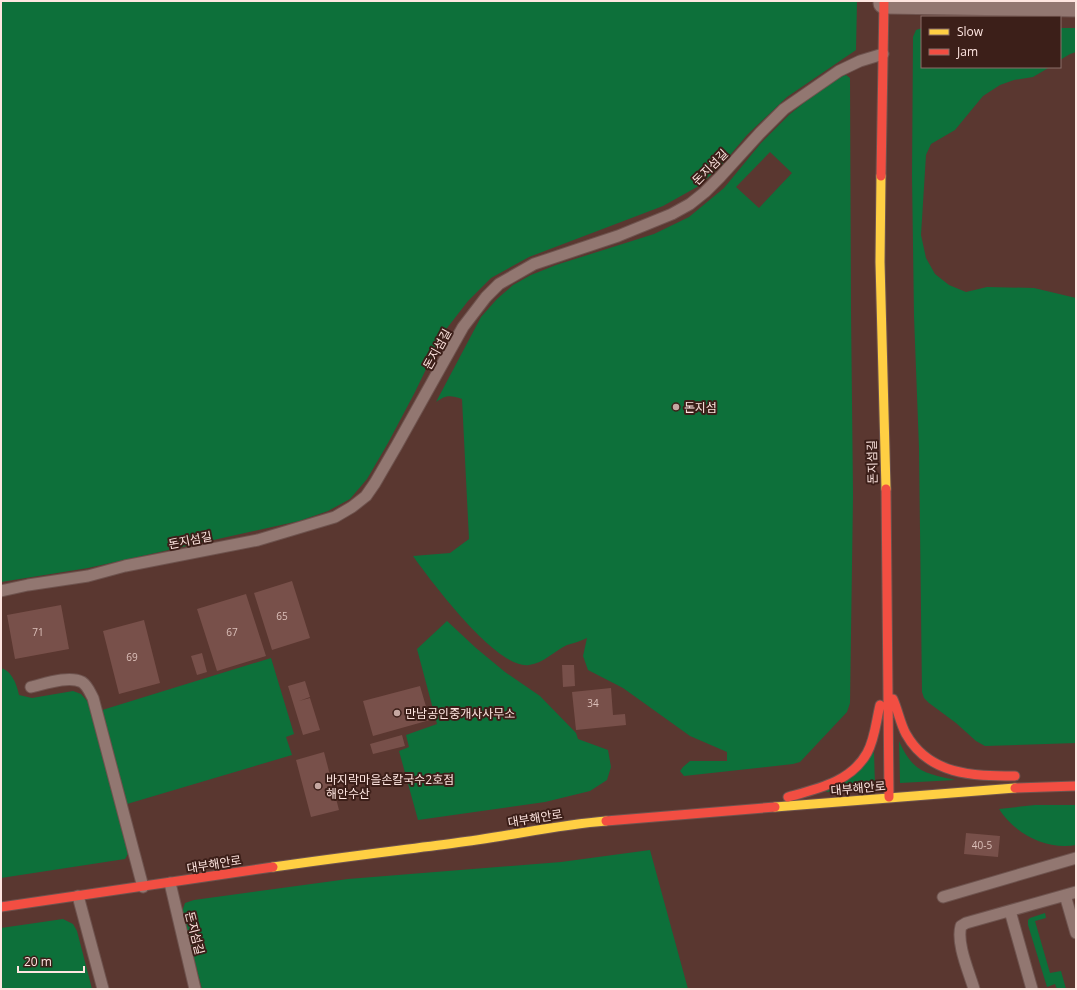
<svg xmlns="http://www.w3.org/2000/svg" width="1077" height="990" font-family="'Open Sans','Noto Sans KR',sans-serif">
  <style>
    .green { fill: #0d703a; fill-rule: evenodd }
    .building { fill: #78504a }
    .lines { fill: none; stroke-linecap: round; stroke-linejoin: round }
    .lane-casing { stroke: #6e534e; stroke-width: 13 }
    .street-casing { stroke: #6e534e; stroke-width: 23 }
    .slow-casing { stroke: #6e534e; stroke-width: 11 }
    .jam-casing { stroke: #6e534e; stroke-width: 11 }
    .lane { stroke: #927771; stroke-width: 11 }
    .street { stroke: #927771; stroke-width: 21 }
    .slow { stroke: #ffcf43; stroke-width: 9 }
    .jam { stroke: #f24e42; stroke-width: 9 }
    .poi-dot { fill: #c5a8a2; stroke: #3c1f19; stroke-width: 1.5 }
    .labels { text-anchor: middle; dominant-baseline: central; stroke-width: 4; stroke-linejoin: round; paint-order: stroke }
    .number-label { font-size: 10px; fill: #dcc0ba }
    .street-label { font-size: 12px; fill: #fee5e0; stroke: #3c1f19 }
    .poi-label { font-size: 12px; fill: #fee5e0; stroke: #3c1f19; text-anchor: start }
  </style>
  <rect width="100%" height="100%" fill="#5a3730"/>
  <path class="green" d="M 1,1 L 857,1 L 856,50 L 787,97 L 747,135 L 720,167 L 697,187 L 663,206 L 529,257 L 491,278 L 468,301 L 444,332 L 415,392 L 388,443 L 367,479 L 350,499 L 328,511 L 299,521 L 88,568 L 1,582 Z
    M 922,28 L 922,67 L 1050,67 L 1033,77 L 1014,80 L 1000,85 L 983,96 L 955,130 L 931,144 L 926,155 L 921,235 L 926,258 L 935,274 L 949,285 L 966,292 L 987,287 L 1034,288 L 1076,298 L 1076,743 L 985,746 L 976,741 L 956,723 L 929,703 L 924,698 L 922,692 L 919,448 L 914,316 L 912,176 L 913,37 L 916,30 Z
    M 1060,28 L 1076,28 L 1076,52 L 1070,54 L 1060,60 Z
    M 846,75 L 850,78 L 851,311 L 853,495 L 850,703 L 847,712 L 800,762 L 793,764 L 684,776 L 680,771 L 683,767 L 690,761 L 727,761 L 727,752 L 690,736 L 623,688 L 588,670 L 583,656 L 587,638 C 581,641 574,643 567,645 C 554,651 544,663 529,665 C 497,670 431,581 413,556 L 450,553 L 469,539 L 462,399 C 450,395 446,395 436,402 L 481,317 L 497,299 L 513,285 L 531,275 L 556,265 L 654,234 L 689,217 L 724,188 L 761,143 L 789,115 L 817,92 L 840,77 ZM 770,152 L 792,173 L 759,208 L 736,187 Z
    M 447,621 L 476,648 L 505,672 L 540,696 L 576,733 L 578,739 L 608,750 L 611,767 L 607,780 L 590,791 L 545,802 L 418,820 L 399,751 L 409,747 L 406,735 L 437,724 L 417,649 Z
    M 271,658 L 294,734 L 286,737 L 292,755 L 127,804 L 99,711 Z
    M 1,668 C 12,671 17,685 19,695 L 32,698 L 73,691 L 81,694 L 89,703 L 124,836 L 128,854 L 125,859 L 1,878 Z
    M 899,741 C 913,772 924,773 955,780 L 900,783 Z
    M 874,752 L 875,786 L 826,792 Z
    M 1035,805 L 1076,805 L 1076,845 C 1046,850 1015,834 999,809 Z
    M 650,850 L 688,989 L 202,989 L 182,912 L 185,903 L 194,900 L 348,879 L 561,862 Z
    M 1045,913 L 1046,918 L 1035,921 L 1050,973 L 1061,971 L 1066,989 L 1057,989 L 1055,984 L 1047,987 L 1028,925 L 1028,920 L 1030,918 Z
    M 63,919 L 73,924 L 77,931 L 92,989 L 1,989 L 1,928 Z"/>
  <path class="building" d="M 292,581 L 310,638 L 272,650 L 254,593 Z
    M 246,594 L 266,656 L 217,671 L 197,609 Z
    M 61,605 L 69,649 L 15,659 L 7,615 Z
    M 144,620 L 160,683 L 119,694 L 103,631 Z
    M 202,653 L 207,672 L 197,675 L 191,656 Z
    M 562,665 L 574,665 L 575,686 L 563,687 Z
    M 305,681 L 310,697 L 299,701 L 310,698 L 320,730 L 303,735 L 288,686 Z
    M 420,686 L 430,720 L 373,736 L 363,701 Z
    M 611,688 L 613,715 L 625,714 L 626,725 L 576,730 L 572,692 Z
    M 402,735 L 405,746 L 373,754 L 370,744 Z
    M 324,752 L 339,810 L 311,817 L 296,760 Z
    M 966,833 L 1000,836 L 998,857 L 964,854 Z"/>
  <g class="lines">
    <defs>
      <path id="lane" d="M 1,591 L 28,585 L 88,576 L 125,566 L 258,540 L 335,517 L 352,507 L 366,496 L 375,483 L 397,445 L 463,327 L 486,297 L 499,284 L 534,264 L 618,236 L 672,214 L 690,204 L 705,192 L 720,177 L 760,133 L 784,109 L 839,71 L 860,61 L 883,54
        M 31,687 C 44,684 69,675 82,682 C 88,686 90,693 93,698 L 143,887
        M 170,883 L 195,989
        M 1065,895 L 1076,933
        M 78,896 L 103,989
        M 943,897 L 1076,858
        M 1010,911 L 1032,989
        M 974,989 C 969,972 956,943 961,926 L 966,923 L 1076,892"/>
      <path id="street" d="M 884,3 L 1076,6"/>
      <path id="slow" d="M 881,176 L 880,262 L 886,489
        M 775,807 L 1015,788
        M 273,867 C 334,858 394,851 455,843 C 505,837 555,825 606,821"/>
      <path id="jam" d="M 881,176 L 884,1
        M 886,489 L 889,797
        M 893,699 C 898,710 900,723 906,734 C 929,775 972,776 1015,776
        M 1015,788 L 1076,786
        M 788,797 C 817,789 851,782 867,753 C 875,739 876,721 880,705
        M 606,821 L 775,807
        M 1,907 L 273,867"/>
    </defs>
    <use href="#lane" class="lane-casing"/>
    <use href="#street" class="street-casing"/>
    <use href="#slow" class="slow-casing"/>
    <use href="#jam" class="jam-casing"/>
    <use href="#lane" class="lane"/>
    <use href="#street" class="street"/>
    <use href="#slow" class="slow"/>
    <use href="#jam" class="jam"/>
  </g>
  <g class="poi-dot">
    <circle cx="676" cy="407" r="4"/>
    <circle cx="397" cy="713" r="4"/>
    <circle cx="318" cy="786" r="4"/>
  </g>
  <g class="labels">
    <g class="number-label">
      <text x="282" y="616">65</text>
      <text x="38" y="632">71</text>
      <text x="232" y="632">67</text>
      <text x="132" y="657">69</text>
      <text x="593" y="703">34</text>
      <text x="982" y="845">40-5</text>
    </g>
    <g class="street-label">
      <text transform="translate(710 167) rotate(-45)">돈지섬길</text>
      <text transform="translate(437 349) rotate(-61)">돈지섬길</text>
      <text transform="translate(872 462) rotate(-91)">돈지섬길</text>
      <text transform="translate(190 540) rotate(-11)">돈지섬길</text>
      <text transform="translate(858 788) rotate(-5)">대부해안로</text>
      <text transform="translate(535 818) rotate(-9)">대부해안로</text>
      <text transform="translate(214 864) rotate(-9)">대부해안로</text>
      <text transform="translate(195 933) rotate(76)">돈지섬길</text>
    </g>
    <g class="poi-label">
      <text x="684" y="407">돈지섬</text>
      <text x="405" y="713">만남공인중개사사무소</text>
      <text x="326" y="779">바지락마을손칼국수2호점<tspan x="326" dy="14">해안수산</tspan></text>
    </g>
  </g>
  <rect width="1077" height="990" fill="none" stroke="#fee5e0" stroke-width="4"/>
  <rect x="921" y="16" width="140" height="52" fill="#3c1f19" stroke="#8a6e69"/>
  <rect x="929" y="29" width="20" height="6" fill="#ffcf43" stroke="#8a6e69"/>
  <text x="957" y="36" font-size="12" fill="#fee5e0">Slow</text>
  <rect x="929" y="49" width="20" height="6" fill="#f24e42" stroke="#8a6e69"/>
  <text x="957" y="56" font-size="12" fill="#fee5e0">Jam</text>
  <path d="M18 966v6h66v-6" fill="none" stroke="#fee5e0" stroke-width="2"/>
  <text x="24" y="966" font-size="12" fill="#fee5e0" stroke="#3c1f19" stroke-width="3" paint-order="stroke">20 m</text>
</svg>
